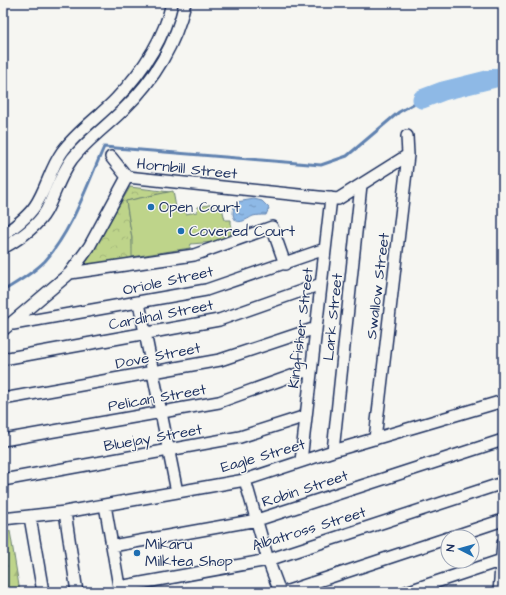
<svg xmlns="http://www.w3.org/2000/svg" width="506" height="595" font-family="'Architects Daughter',sans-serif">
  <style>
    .forest { fill: url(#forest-firs); stroke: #6c8274 }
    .park { fill: url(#park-crowns); stroke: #6c8274 }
    .garden { fill: #bed48a; stroke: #6c8274 }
    .water { fill: url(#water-ripples); stroke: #6082b0 }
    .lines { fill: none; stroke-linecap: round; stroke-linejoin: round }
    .stream { stroke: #6082b0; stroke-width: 3 }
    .river { stroke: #8eb9e6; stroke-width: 19 }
    .street-casing { stroke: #1b2f5e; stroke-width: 14 }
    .street { stroke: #f6f6f2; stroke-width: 11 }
    .poi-dot { fill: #1f6fb2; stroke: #f6f6f2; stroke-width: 1.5 }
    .labels { text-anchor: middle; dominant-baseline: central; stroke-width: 3; stroke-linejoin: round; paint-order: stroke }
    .street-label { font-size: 15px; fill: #1b2f5e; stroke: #f6f6f2 }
    .poi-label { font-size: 15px; fill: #1b2f5e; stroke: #f6f6f2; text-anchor: start }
  </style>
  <defs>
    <pattern id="forest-firs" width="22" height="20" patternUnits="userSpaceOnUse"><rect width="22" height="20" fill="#bed48a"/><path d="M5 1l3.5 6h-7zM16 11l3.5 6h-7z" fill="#a3b67a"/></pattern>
    <pattern id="park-crowns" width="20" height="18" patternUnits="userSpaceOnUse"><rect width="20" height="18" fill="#bed48a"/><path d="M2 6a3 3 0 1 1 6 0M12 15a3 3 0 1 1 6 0" fill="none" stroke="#a3b67a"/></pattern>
    <pattern id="water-ripples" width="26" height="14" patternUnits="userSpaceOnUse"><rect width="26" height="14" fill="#8eb9e6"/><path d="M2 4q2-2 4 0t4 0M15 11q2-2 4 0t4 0" fill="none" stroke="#7397be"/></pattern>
  </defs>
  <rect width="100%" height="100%" fill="#f6f6f2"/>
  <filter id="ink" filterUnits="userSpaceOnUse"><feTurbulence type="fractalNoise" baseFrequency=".025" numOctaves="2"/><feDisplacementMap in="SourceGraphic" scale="8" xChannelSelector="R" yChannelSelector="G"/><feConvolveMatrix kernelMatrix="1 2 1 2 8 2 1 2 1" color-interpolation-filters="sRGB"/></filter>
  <g filter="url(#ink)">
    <path class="forest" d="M 10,531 L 20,592 L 3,592 L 3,532 Z"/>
    <path class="park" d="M 130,187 L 170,192 L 126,201 L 132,238 L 133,261 L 81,271 Z"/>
    <path class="garden" d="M 173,191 L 177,213 L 186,211 L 186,214 L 197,212 L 198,207 L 213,204 L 214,209 L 222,208 L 225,220 L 231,220 L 231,237 L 214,242 L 191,244 L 190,248 L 132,257 L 132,238 L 126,201 Z"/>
    <path class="water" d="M 254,199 L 262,201 L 269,208 L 266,215 C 262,215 257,215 253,216 C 247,219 235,228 233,214 C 233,209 234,206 237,202 Z"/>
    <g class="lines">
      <path class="stream" d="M 3,291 C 18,282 33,273 45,261 C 73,229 87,185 104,147 L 321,165 L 347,156 L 399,112 L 422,99"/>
      <path class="river" d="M 422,99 L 443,91 L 503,76"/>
      <defs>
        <path id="street" d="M 111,157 L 127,177
          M 3,235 C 14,227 27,218 35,206 C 46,190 50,169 62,152 C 77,131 98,118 116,99 C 141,73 164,39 172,3
          M 3,248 C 19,239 37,227 46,211 C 55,194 60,175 72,159 C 87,140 107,126 124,109 C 154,80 176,43 185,3
          M 70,273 L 194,255 L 272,227 L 285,264
          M 139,303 L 177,492
          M 13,324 L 206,290 L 325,249
          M 3,330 L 70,273 L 89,247 L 127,177 L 338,199 L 408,155
          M 3,359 L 219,320 L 321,284
          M 3,399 L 220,360 L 316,328
          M 375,439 L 408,155 L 407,136
          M 3,440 L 219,402 L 311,369
          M 333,451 L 361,185
          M 301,461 L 331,198
          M 3,480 L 240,437 L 306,416
          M 245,480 L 268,560 L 280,592
          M 105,505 L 120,592
          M 65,512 L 77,592
          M 30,517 L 43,592
          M 3,519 L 65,512 L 245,480 L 333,451 L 503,401
          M 452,537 L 503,520
          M 112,546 L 257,520 L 503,440
          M 119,587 L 268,560 L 503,483
          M 285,592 L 448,538
          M 406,592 L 502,560
          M 499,592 L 503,543"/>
      </defs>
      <use href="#street" class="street-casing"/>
      <use href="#street" class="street"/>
    </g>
  </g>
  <g class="poi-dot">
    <circle cx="151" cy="207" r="4"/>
    <circle cx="181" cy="231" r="4"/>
    <circle cx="137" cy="553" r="4"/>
  </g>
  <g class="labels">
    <g class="street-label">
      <text transform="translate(187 169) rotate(6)">Hornbill Street</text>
      <text transform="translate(168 281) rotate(-12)">Oriole Street</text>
      <text transform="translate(378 286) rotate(-83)">Swallow Street</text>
      <text transform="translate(161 315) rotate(-11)">Cardinal Street</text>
      <text transform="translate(333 317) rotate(-84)">Lark Street</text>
      <text transform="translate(301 328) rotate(-83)">Kingfisher Street</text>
      <text transform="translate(158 356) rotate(-11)">Dove Street</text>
      <text transform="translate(157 398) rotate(-10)">Pelican Street</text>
      <text transform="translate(153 438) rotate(-10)">Bluejay Street</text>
      <text transform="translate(263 456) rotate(-16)">Eagle Street</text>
      <text transform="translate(305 489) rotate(-18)">Robin Street</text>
      <text transform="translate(309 529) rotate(-17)">Albatross Street</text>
    </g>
    <g class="poi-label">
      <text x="159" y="207">Open Court</text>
      <text x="189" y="231">Covered Court</text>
      <text x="145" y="544">Mikaru<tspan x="145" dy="17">Milktea Shop</tspan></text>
    </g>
  </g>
  <rect width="506" height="595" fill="none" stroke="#f6f6f2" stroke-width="16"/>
  <rect x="8" y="8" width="490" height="579" fill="none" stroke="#1b2f5e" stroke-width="1.5" filter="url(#ink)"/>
  <g transform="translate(460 549) rotate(276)"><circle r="19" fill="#f6f6f2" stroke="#9ea6b7"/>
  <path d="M0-3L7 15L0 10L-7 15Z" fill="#1f6fb2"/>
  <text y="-6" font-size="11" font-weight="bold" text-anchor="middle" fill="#1b2f5e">N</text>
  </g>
</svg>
